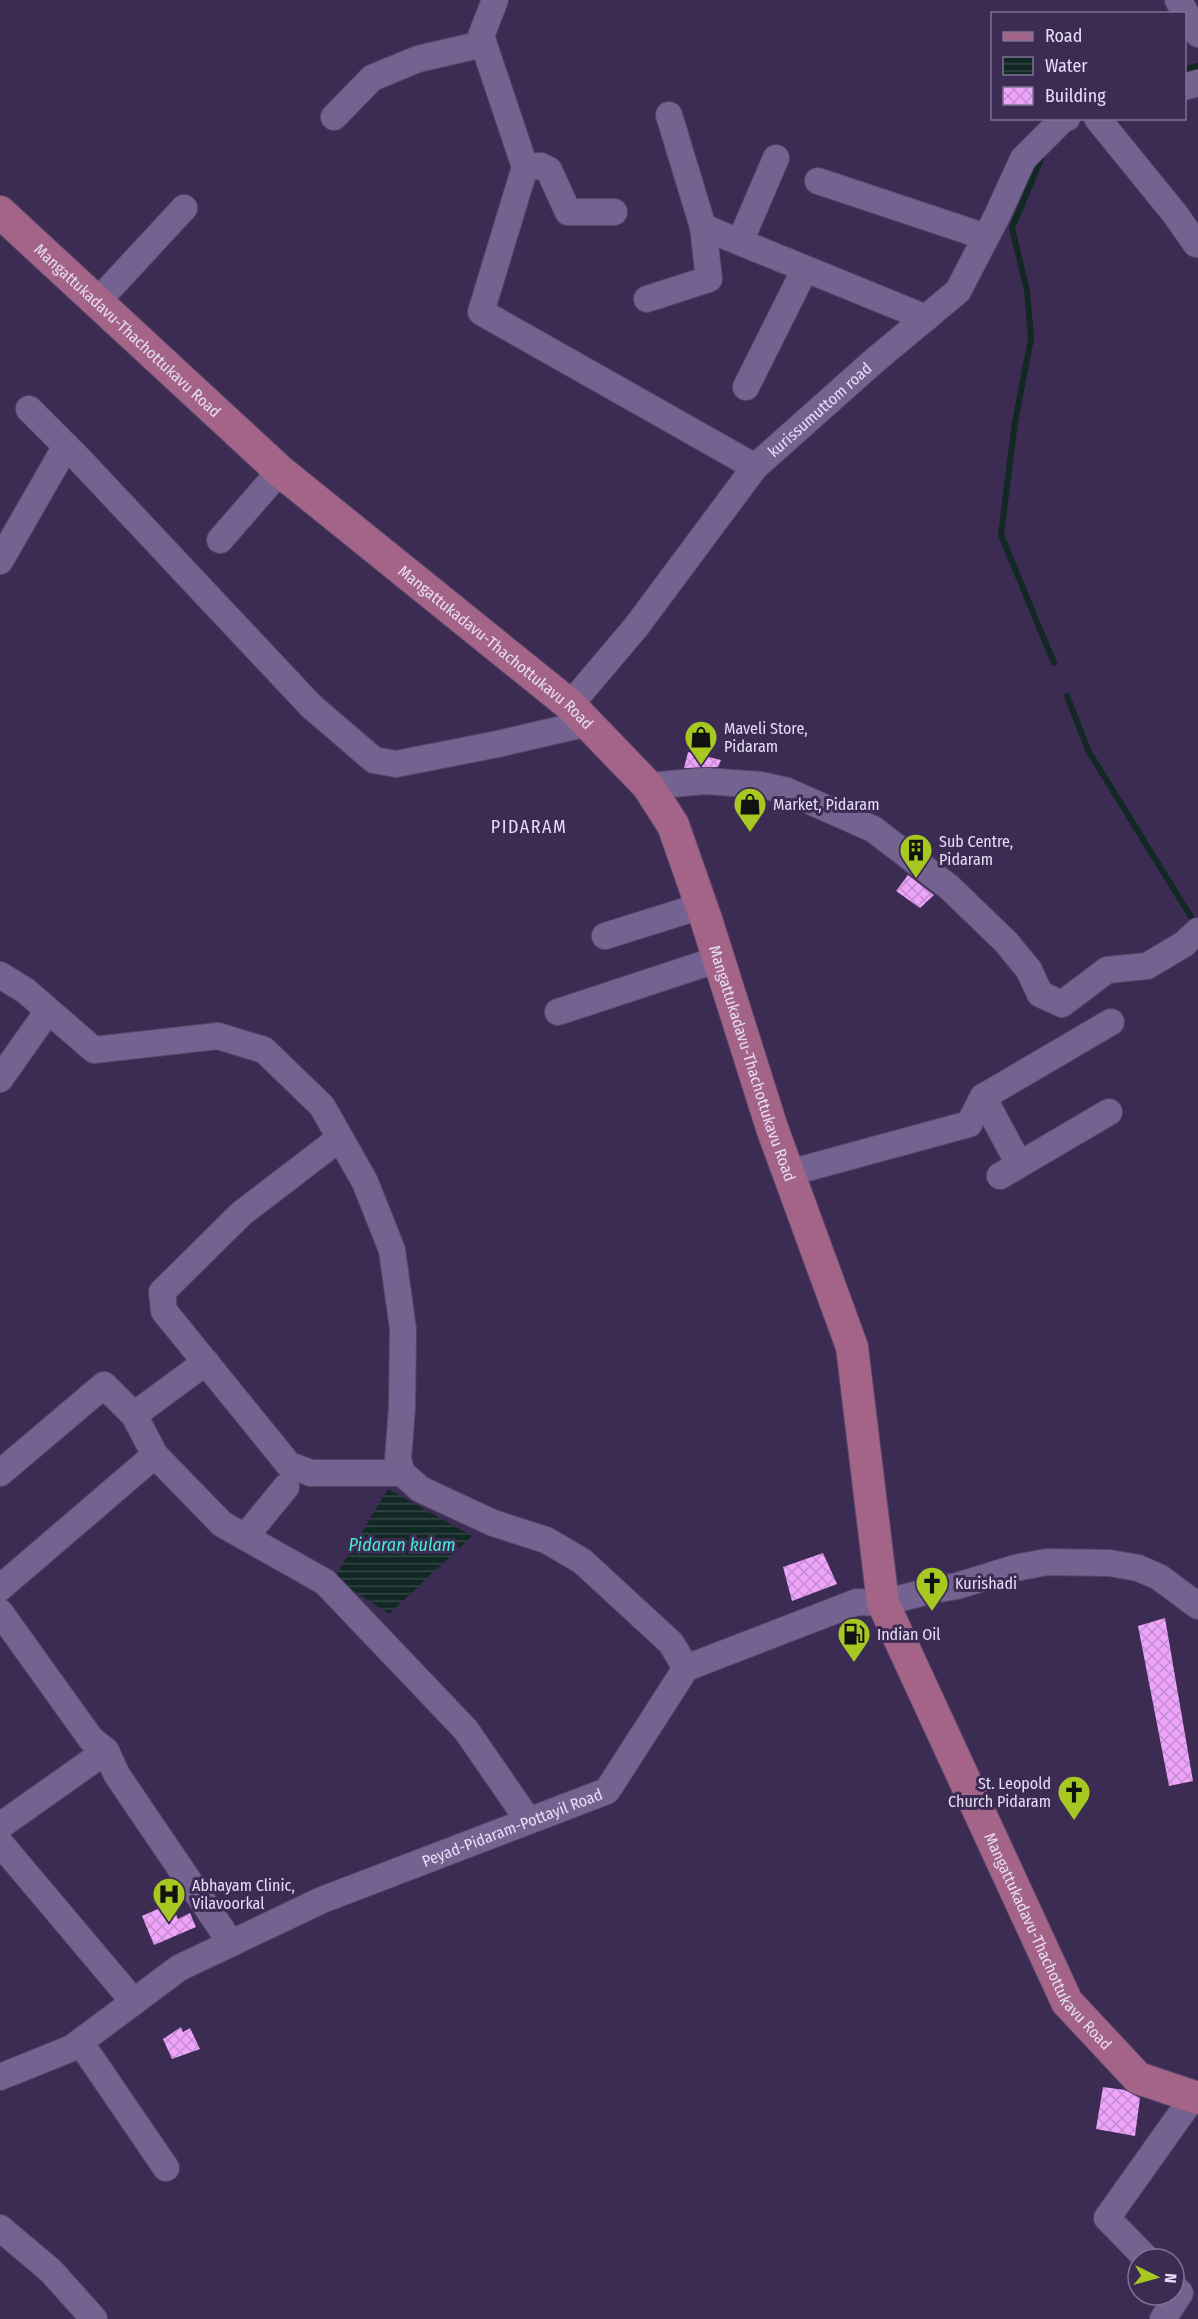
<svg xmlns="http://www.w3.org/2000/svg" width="1198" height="2319" font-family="'Fira Sans Condensed',sans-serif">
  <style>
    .water { fill: url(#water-rules) }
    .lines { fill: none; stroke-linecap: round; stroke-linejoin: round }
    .stream { stroke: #122824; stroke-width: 6 }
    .building { fill: url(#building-cross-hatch) }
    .minor-casing { stroke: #564769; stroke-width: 28 }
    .major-casing { stroke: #564769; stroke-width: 34 }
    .minor { stroke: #746390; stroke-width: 26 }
    .major { stroke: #a36488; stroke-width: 32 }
    .labels { text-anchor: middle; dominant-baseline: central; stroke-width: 6; stroke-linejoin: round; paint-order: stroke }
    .street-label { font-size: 16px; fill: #e6ddf6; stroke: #3c2b53 }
    .poi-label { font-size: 16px; fill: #e6ddf6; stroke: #3c2b53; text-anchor: start }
    .neighbourhood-label { font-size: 18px; letter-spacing: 1.5px; fill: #e6ddf6; stroke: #3c2b53 }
    .water-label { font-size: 18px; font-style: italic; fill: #45ecd5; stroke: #3c2b53 }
  </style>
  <defs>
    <pattern id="water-rules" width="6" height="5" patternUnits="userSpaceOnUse" patternTransform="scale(1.5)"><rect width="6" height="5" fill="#122824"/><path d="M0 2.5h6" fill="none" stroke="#344744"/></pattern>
    <pattern id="building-cross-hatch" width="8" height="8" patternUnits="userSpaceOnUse" patternTransform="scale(1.5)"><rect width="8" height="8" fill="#eea4fb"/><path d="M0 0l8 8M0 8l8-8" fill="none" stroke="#c48ccf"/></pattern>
  </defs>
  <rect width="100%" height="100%" fill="#3c2b53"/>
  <path class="water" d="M 388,1489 L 472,1536 L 389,1614 L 334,1578 Z"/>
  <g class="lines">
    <path class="stream" d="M 1184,70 L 1198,66
      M 1042,157 L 1012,228 L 1027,291 L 1031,339 L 1015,422 L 1001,535 L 1054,663
      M 1067,696 L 1089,752 L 1196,925"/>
  </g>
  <path class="building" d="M 688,752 L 721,760 L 718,767 L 684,768 Z
    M 908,875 L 934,895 L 920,908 L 896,891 Z
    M 823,1553 L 837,1584 L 792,1601 L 783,1567 Z
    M 1165,1618 L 1193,1781 L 1169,1786 L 1138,1626 Z
    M 171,1903 L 178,1919 L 190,1913 L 196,1927 L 154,1945 L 142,1916 Z
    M 181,2027 L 183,2032 L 190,2028 L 200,2049 L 172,2059 L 163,2039 Z
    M 1103,2087 L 1125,2090 L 1140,2098 L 1135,2136 L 1096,2129 Z"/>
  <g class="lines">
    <defs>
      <g id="minor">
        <path d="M 495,0 L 481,36 L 525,167 L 481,312 L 755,467"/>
        <path d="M 1178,0 L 1198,34"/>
        <path d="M 1184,87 L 1198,83"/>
        <path d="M 334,117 L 372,78 L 418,59 L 483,44"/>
        <path d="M 1097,118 L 1175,214 L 1196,244"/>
        <path d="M 525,167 L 541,166 L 549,170 L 568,212 L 614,212"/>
        <path d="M 818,181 L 986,237"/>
        <path d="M 703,227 L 926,318"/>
        <path d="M 740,242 L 776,158"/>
        <path d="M 647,299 L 709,279 L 703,227 L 669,115"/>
        <path d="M 97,302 L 184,208"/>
        <path d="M 746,387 L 805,269"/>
        <path d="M 29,409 L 80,460 L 311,706 L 374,760 L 396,764 L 498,744 L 588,723"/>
        <path d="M 220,540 L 280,471"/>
        <path d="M 0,561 L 66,446"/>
        <path id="s1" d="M 570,705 L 636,627 L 755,467 L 874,361 L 958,291 L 997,216 L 1023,159 L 1062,120 L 1067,118"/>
        <path d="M 648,786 L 705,781 L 761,785 L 787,791 L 873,829 L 949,887 L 1006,942 L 1029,970 L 1040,994 L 1062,1004 L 1107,970 L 1147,966 L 1184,944 L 1198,931"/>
        <path d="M 605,936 L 701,906"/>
        <path d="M 0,975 L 26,991 L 94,1050 L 218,1036 L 264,1050 L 322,1106 L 365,1182 L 392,1250 L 403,1329 L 402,1407 L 398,1460 L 402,1473 L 420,1489 L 493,1523 L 546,1540 L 582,1561 L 671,1643 L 686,1668"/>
        <path d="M 558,1012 L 719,959"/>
        <path d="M 0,1079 L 48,1011"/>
        <path d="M 983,1097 L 1019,1164"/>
        <path d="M 340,1138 L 242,1213 L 162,1292 L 164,1311 L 289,1465 L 311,1473 L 402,1473"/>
        <path d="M 789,1173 L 969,1124 L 983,1097 L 1111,1022"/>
        <path d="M 1000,1176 L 1109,1112"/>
        <path d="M 134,1415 L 206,1362"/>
        <path d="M 0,1473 L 104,1385 L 134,1415 L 155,1455"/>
        <path d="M 245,1537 L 286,1487"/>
        <path d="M 0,1588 L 155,1455 L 222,1524 L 325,1582 L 466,1730 L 528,1820"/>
        <path d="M 0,1612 L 91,1739 L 106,1751 L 117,1775 L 231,1943"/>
        <path d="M 0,1826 L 106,1751"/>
        <path d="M 0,1843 L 134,2002"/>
        <path d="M 80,2042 L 166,2168"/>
        <path id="s2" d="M 0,2077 L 72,2048 L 179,1968 L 322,1900 L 607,1791 L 686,1668 L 857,1602 L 883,1603 L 933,1590 L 957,1586 L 1015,1568 L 1047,1562 L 1110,1563 L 1138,1568 L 1159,1577 L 1198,1606"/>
        <path d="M 0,2228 L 51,2271 L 94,2319"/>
        <path d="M 1147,2259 L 1107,2218 L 1193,2097"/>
        <path d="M 1163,2319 L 1180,2293 L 1174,2287"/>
      </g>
      <g id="major">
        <path id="s3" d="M 0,212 L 280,471 L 570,705 L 648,786 L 673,825 L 706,919 L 772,1128 L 852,1347 L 883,1603 L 1067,2002 L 1138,2078 L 1198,2098"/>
      </g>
    </defs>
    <use href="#minor" class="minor-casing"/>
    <use href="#major" class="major-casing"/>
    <use href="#minor" class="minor"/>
    <use href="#major" class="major"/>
  </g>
  <defs>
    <symbol id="shop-pin" viewBox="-11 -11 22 30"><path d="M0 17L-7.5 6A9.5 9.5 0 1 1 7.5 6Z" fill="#a6c821" stroke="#3c2b53"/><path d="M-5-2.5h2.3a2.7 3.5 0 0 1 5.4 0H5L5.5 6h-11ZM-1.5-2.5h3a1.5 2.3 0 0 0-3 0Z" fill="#111"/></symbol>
    <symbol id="building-pin" viewBox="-11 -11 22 30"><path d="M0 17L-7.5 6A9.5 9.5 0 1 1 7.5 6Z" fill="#a6c821" stroke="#3c2b53"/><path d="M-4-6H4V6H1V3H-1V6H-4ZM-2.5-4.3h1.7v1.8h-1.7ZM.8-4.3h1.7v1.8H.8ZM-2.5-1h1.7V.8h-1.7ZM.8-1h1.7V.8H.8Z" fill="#111"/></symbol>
    <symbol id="church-pin" viewBox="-11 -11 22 30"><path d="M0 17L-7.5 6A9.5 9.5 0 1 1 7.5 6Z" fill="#a6c821" stroke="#3c2b53"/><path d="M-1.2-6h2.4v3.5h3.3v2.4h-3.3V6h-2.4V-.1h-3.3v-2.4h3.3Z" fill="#111"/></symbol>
    <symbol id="fuel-pin" viewBox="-11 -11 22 30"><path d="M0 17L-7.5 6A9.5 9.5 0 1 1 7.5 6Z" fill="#a6c821" stroke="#3c2b53"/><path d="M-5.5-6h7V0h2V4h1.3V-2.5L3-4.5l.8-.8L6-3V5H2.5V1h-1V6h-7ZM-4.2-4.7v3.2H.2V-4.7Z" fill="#111"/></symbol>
    <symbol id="hospital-pin" viewBox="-11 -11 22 30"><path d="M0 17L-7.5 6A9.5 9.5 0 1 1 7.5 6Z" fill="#a6c821" stroke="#3c2b53"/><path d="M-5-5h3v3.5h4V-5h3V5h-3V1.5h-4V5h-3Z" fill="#111"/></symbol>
  </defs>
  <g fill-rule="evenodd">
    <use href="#shop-pin" x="682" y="718" width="38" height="52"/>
    <use href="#shop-pin" x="731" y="785" width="38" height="52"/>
    <use href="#building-pin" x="897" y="831" width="38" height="52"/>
    <use href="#church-pin" x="913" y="1564" width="38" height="52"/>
    <use href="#fuel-pin" x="835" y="1615" width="38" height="52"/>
    <use href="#church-pin" x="1055" y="1773" width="38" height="52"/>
    <use href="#hospital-pin" x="150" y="1875" width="38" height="52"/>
  </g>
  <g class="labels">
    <g class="street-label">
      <text stroke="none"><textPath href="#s3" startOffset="174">Mangattukadavu-Thachottukavu Road</textPath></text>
      <text stroke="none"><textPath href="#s1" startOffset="388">kurissumuttom road</textPath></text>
      <text stroke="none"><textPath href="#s3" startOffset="660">Mangattukadavu-Thachottukavu Road</textPath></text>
      <text stroke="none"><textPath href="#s3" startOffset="1164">Mangattukadavu-Thachottukavu Road</textPath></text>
      <text stroke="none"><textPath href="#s2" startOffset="573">Peyad-Pidaram-Pottayil Road</textPath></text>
      <text stroke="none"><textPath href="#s3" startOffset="2100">Mangattukadavu-Thachottukavu Road</textPath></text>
    </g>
    <g class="poi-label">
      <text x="724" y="728">Maveli Store,<tspan x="724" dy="18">Pidaram</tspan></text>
      <text x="773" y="804">Market, Pidaram</text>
      <text x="939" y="841">Sub Centre,<tspan x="939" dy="18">Pidaram</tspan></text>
      <text x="955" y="1583">Kurishadi</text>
      <text x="877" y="1634">Indian Oil</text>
      <text x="1051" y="1783" text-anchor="end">St. Leopold<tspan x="1051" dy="18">Church Pidaram</tspan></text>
      <text x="192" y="1885">Abhayam Clinic,<tspan x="192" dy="18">Vilavoorkal</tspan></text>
    </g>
    <g class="neighbourhood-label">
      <text x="529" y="827">PIDARAM</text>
    </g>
    <g class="water-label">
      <text x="402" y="1545">Pidaran kulam</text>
    </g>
  </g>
  <rect x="991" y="12" width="195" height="108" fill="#3c2b53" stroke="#807294" stroke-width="1.5"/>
  <rect x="1003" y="32" width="30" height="9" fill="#a36488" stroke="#807294" stroke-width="1.5"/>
  <text x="1045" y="42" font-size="18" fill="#e6ddf6">Road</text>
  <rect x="1003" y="57" width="30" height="18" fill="url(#water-rules)" stroke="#807294" stroke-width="1.5"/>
  <text x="1045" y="72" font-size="18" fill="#e6ddf6">Water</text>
  <rect x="1003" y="87" width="30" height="18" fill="url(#building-cross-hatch)" stroke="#807294" stroke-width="1.5"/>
  <text x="1045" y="102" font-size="18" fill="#e6ddf6">Building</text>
  <g transform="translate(1156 2277) rotate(95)"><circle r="28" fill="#3c2b53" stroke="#807294" stroke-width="1.5"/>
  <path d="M0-4.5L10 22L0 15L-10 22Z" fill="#a6c821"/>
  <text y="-9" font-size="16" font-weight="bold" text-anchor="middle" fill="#e6ddf6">N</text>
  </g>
</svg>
